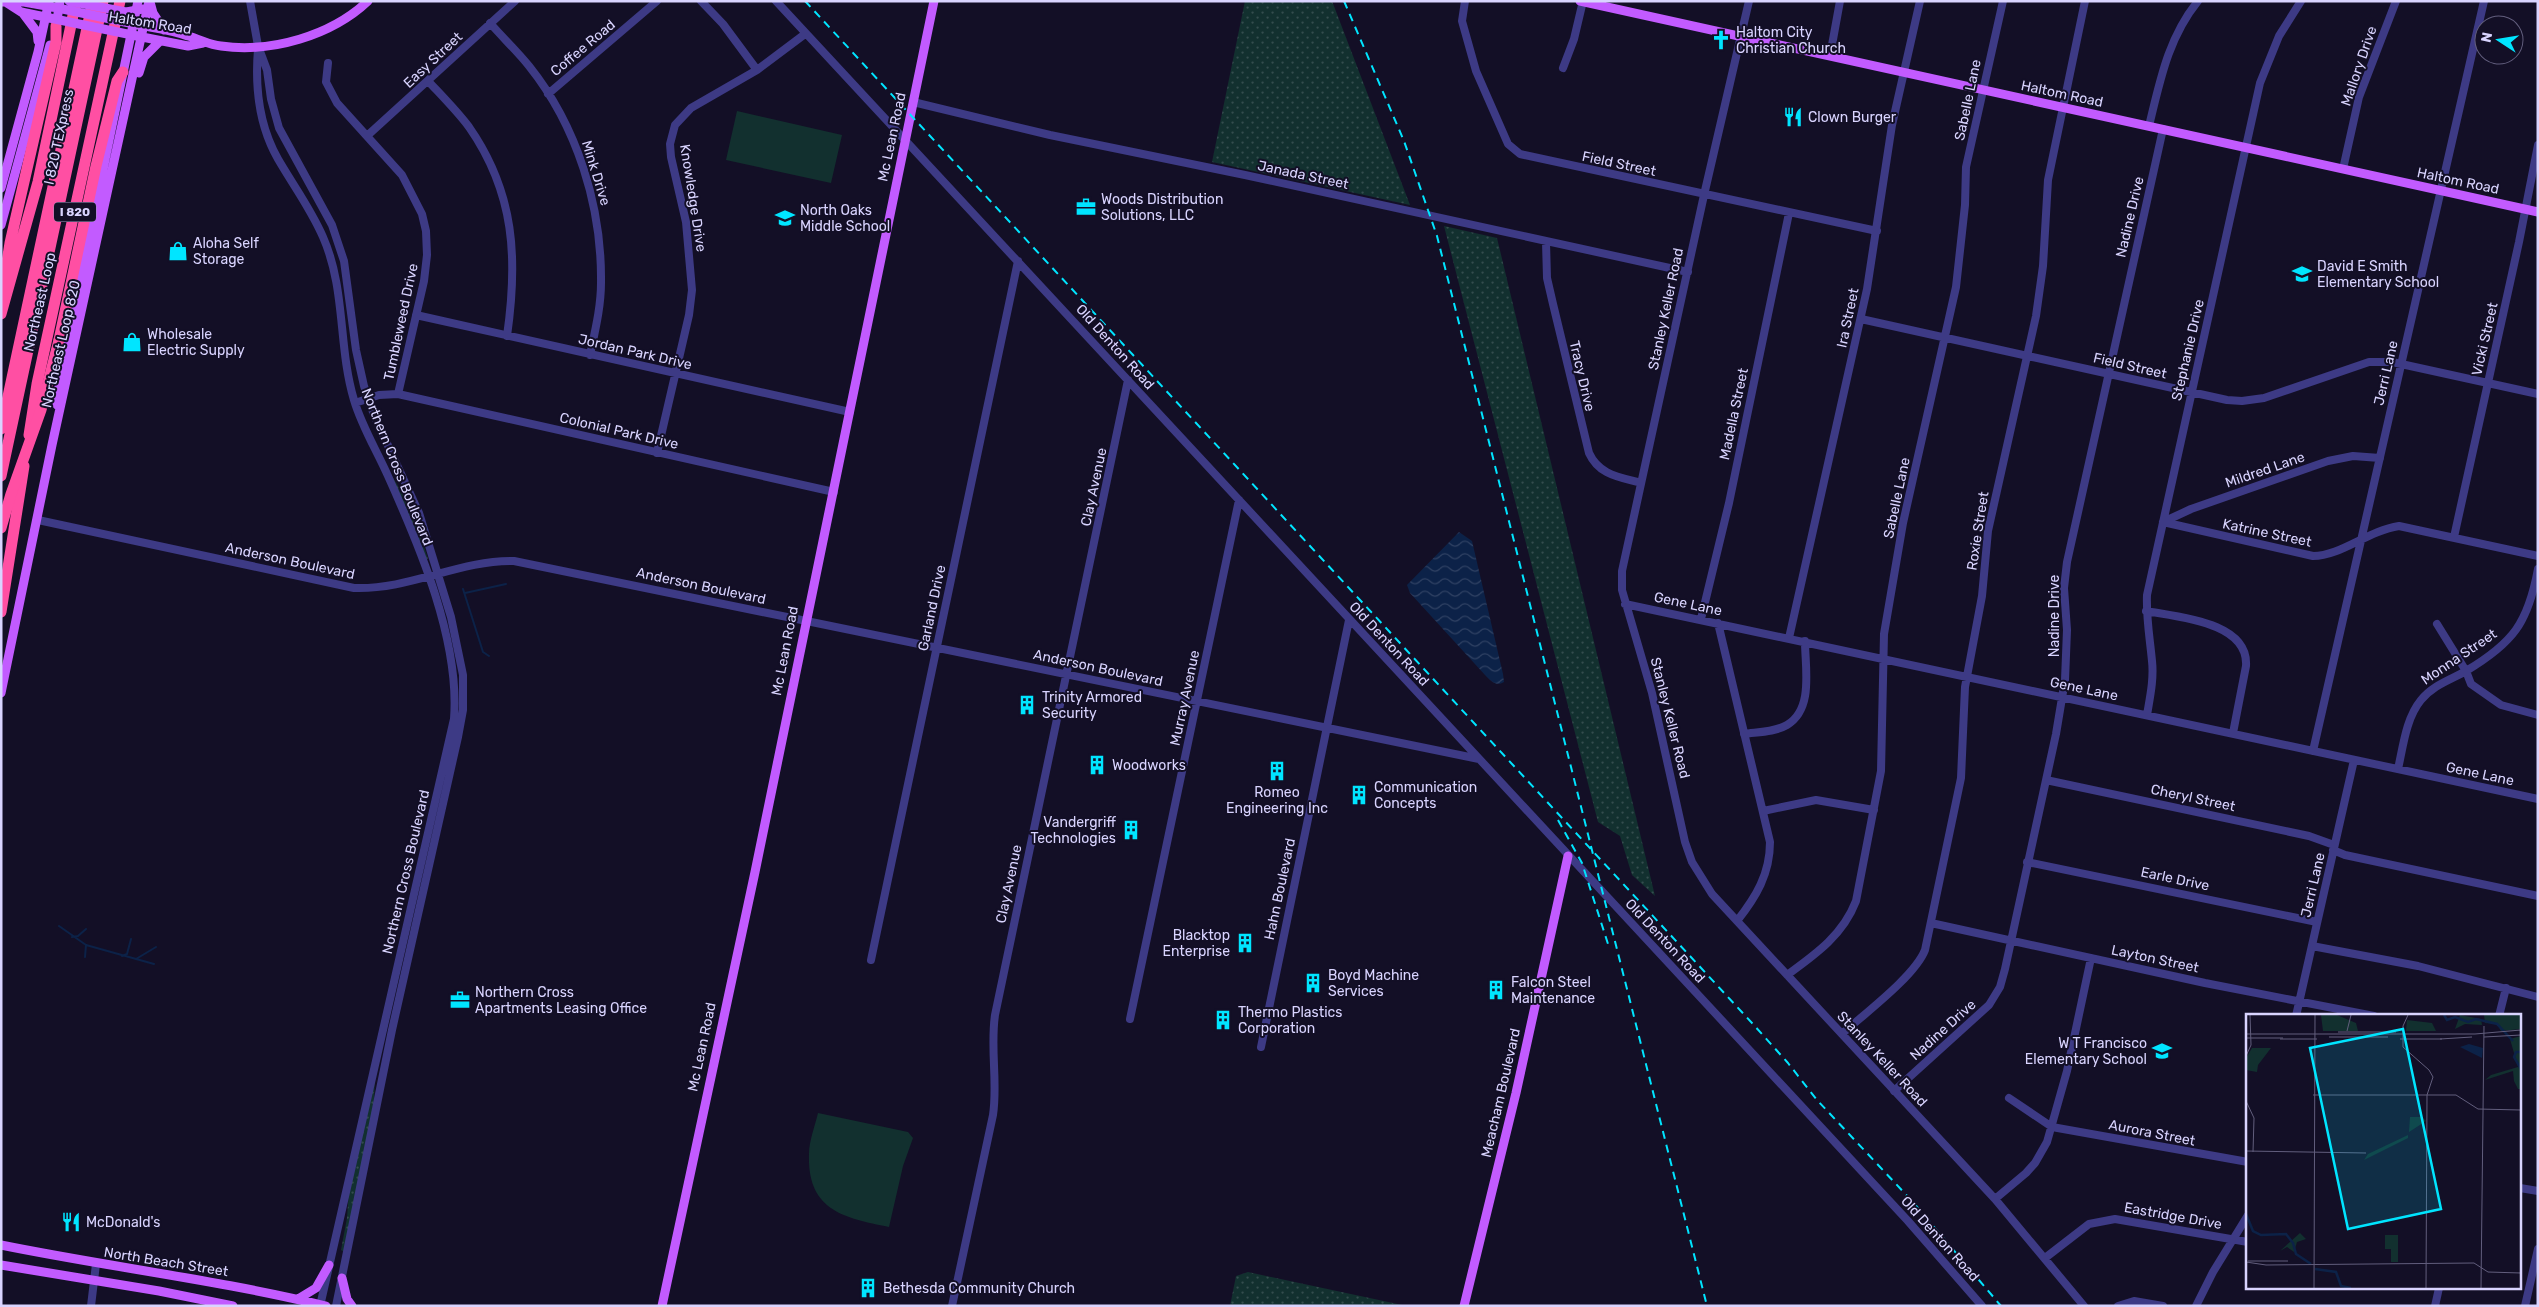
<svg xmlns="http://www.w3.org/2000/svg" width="2539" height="1307" font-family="Rubik,sans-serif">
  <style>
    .grass { fill: url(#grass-dots) }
    .pitch { fill: #12302f }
    .water { fill: url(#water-waves) }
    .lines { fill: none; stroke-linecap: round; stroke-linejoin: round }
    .stream { stroke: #0c2248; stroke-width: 2 }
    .minor { stroke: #3d3a85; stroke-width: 8 }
    .major { stroke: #c25bff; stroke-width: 9 }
    .highway { stroke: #ff4fa3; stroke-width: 11 }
    .rail { stroke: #00e5ff; stroke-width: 2; stroke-dasharray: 8 6; stroke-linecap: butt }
    .major-bridge { stroke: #c25bff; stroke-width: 9 }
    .highway-bridge { stroke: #ff4fa3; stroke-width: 11 }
    .labels { text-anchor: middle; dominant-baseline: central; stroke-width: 4; stroke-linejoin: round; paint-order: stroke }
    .shield { fill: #130f26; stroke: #9e99be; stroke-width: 1 }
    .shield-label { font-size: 12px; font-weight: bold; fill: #d9d4ff }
    .street-label { font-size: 14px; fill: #d9d4ff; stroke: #130f26 }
    .poi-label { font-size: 14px; fill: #d9d4ff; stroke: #130f26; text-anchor: start }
    .inset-river { fill: none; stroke: #0c2248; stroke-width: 2.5 }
    .inset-road { fill: none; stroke: #625e7d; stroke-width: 1 }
    .view { fill: #00e5ff; fill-opacity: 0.15; stroke: #00e5ff; stroke-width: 2.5 }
    .inset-edge { fill: none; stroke: #d9d4ff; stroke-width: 2.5 }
  </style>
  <defs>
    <pattern id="grass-dots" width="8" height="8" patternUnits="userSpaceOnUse" patternTransform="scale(1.25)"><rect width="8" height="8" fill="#12302f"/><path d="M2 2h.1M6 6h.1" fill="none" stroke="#344d4e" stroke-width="1.8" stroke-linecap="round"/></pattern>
    <pattern id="water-waves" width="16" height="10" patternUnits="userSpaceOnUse" patternTransform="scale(1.25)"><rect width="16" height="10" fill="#0c2248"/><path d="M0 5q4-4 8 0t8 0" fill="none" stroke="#2f4163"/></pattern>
  </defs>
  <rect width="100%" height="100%" fill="#130f26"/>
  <path class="grass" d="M 1245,1 L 1332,1 L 1410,205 L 1212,162 Z
    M 1444,226 L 1497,238 L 1655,896 L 1632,875 L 1620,836 L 1598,822 Z
    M 392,476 L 411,507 L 428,559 L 426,559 Z
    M 375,1079 L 374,1101 L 344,1252 L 341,1250 L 347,1218 L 349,1191 Z
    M 1248,1272 L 1407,1306 L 1230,1306 L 1236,1276 Z"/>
  <path class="pitch" d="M 737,111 L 842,135 L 831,183 L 726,160 Z
    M 818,1113 L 908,1132 L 913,1138 L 903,1166 L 889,1227 C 843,1218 807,1210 809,1154 C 809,1141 815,1126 818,1113 Z"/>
  <path class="water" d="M 1459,532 L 1472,541 L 1503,674 L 1504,682 C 1496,687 1491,681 1485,675 L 1410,593 L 1407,585 Z"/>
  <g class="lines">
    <path class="stream" d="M 463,589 L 483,652 L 489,656
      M 465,593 L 506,584
      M 59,926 L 86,945 L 154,964
      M 72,937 L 78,936 L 86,929
      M 122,956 L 127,954 L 131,939
      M 85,957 L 86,945
      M 136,959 L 156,947"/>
    <path class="minor" d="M 250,1 L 258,46 L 267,70 L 271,99 L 279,128 L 332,225 L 344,261 L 356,350 L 364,386 L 374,415 L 419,513 L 451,617 L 463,675 L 463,710 L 458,737 L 392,1030 L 336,1306
      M 701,1 L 723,24 L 757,70
      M 776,1 L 1908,1221 L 1982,1306
      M 1465,1 L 1462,21 L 1476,71 L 1508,144 L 1520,154 L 1877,231
      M 1749,1 L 1704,195 L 1622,571 L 1622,590 L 1652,693 L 1685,842 L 1692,862 L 1712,894 L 1995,1199 L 2084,1306
      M 490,23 C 503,38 517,51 529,66 C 577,126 602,206 601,283 C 601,307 595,331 590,355
      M 258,49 C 255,85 259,126 278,159 C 293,185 311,209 323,237 C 346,289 338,347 354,400 C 362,427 377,451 388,476 C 420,547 460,641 454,719 L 320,1306
      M 1830,56 L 1840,1
      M 328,63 L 326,82 L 337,103 L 402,175 L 422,214 L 426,231 L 427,255 L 424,281 L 398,394 L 379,395 L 355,403
      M 1563,68 L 1574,39 L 1583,1
      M 428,81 C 442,96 457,111 469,127 C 515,193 518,259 507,336
      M 548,94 L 657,1
      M 913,102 L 1050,135 L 1245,175 L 1688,272
      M 2149,126 C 2160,81 2168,38 2198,1
      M 368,135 L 515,1
      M 2343,169 L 2359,97 L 2396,1
      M 1546,242 L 1547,278 L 1553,304 L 1589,453 C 1599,475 1619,477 1641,483
      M 416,315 L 850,412
      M 1861,319 L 2227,400 L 2242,401 L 2264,398 L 2369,362 L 2392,362 L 2538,394
      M 398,394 L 834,492
      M 657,453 L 689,315 L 692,290 L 686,222 L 671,157 L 670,144 L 675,125 L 691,108 L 757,70 L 805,34
      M 38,520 L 354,588 C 410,590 459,560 514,561 L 1479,759
      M 2163,522 L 2313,556 C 2341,556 2367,531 2399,526 L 2538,556
      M 2163,522 L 2191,509 L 2328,461 L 2353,456 L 2380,458
      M 2454,537 L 2519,242 L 2538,145
      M 1625,604 L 2538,799
      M 2146,611 C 2178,617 2249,622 2246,666 L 2233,733
      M 1701,619 L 1729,503 L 1789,213
      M 1718,623 L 1770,842 C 1770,874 1756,897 1737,921
      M 2437,624 L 2466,671 L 2471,684 L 2501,705 L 2538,715
      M 1789,638 L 1867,289 L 1892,125 L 1920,1
      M 2147,715 C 2150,697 2154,679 2152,661 C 2150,639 2146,618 2147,595 L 2260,83 L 2279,36 L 2301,1
      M 1744,734 C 1758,732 1775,732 1787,725 C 1814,709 1805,668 1805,641
      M 2313,751 L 2484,1
      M 2398,769 C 2403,747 2406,718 2421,700 C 2433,685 2450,680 2466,671 C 2513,643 2528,623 2538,569
      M 2046,780 L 2309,836 L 2334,845
      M 1763,811 L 1816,800 L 1874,810
      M 2333,850 L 2345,855 L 2538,896
      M 2027,862 L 2317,922
      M 1931,923 L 2205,983 L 2374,1016
      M 2312,946 L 2418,966 L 2538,997
      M 871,960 L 1018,261
      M 1787,975 C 1816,954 1843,935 1856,901 L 1881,771 L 1884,634 L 1903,523 L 1956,287 L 1965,205 L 1966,167 L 2003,1
      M 2296,1016 L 2354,760
      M 2499,1016 L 2506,988
      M 1130,1019 L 1239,500
      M 1842,1034 C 1864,1014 1915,976 1925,950 L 1961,778 L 1965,687 L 1982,596 L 1988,531 L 2036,316 L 2043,266 L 2048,180 L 2085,1
      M 1261,1047 L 1349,620
      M 1894,1091 L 1989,1005 L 2000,987 L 2005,969 L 2056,734 L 2065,680 L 2067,630 L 2064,588 L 2067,562 L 2163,129
      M 2009,1098 L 2052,1127 L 2248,1162
      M 2520,1188 L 2538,1191
      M 1995,1199 L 2026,1173 L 2035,1163 L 2047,1142 L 2067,1071 L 2091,958
      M 2045,1258 L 2089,1224 L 2115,1219 L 2248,1242
      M 91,1306 L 96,1264
      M 952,1306 L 993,1115 C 998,1082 990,1049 995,1015 L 1128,380
      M 2118,1306 L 2134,1301 L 2163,1306
      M 2196,1306 L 2213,1272 L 2248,1215
      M 2435,1306 L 2439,1288
      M 2525,1306 L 2538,1249"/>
    <path class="major" d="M 1580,1 L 2538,212
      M 1,2 L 24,2 L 52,7
      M 150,2 L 153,13 L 164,30
      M 7,3 L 21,12 L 50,18
      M 22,12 L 37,32 L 38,41
      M 139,25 C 155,28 173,30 188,36 C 200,39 209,45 221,46 C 271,53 331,36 368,1
      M 56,26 L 60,1
      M 137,36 L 188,46 L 203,43
      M 139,73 L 144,57 L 160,41
      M 1,188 L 38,52 L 49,1
      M 1,225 L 50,45
      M 57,405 L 60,376 L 138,1
      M 1,693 L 52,445 L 149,1
      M 1,1245 C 109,1267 219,1280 326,1306
      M 1,1265 L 159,1291 L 233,1306
      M 342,1278 L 347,1299 L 352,1306
      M 298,1299 L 316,1288 L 329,1265
      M 662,1306 L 755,872 L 934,1
      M 1464,1306 L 1516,1093 L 1568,856"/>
    <path class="highway" d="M 2,293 L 10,243 L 56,42 L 56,26
      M 1,314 L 38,182 L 76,1
      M 59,340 L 96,166 L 117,81 L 123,72
      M 1,429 L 92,5
      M 29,435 L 37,384 L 120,1
      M 1,476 L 103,1
      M 1,612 L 24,466"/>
    <path class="rail" d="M 805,1 L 1752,1023 L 1788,1063 L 1817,1100 L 1912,1201 L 2001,1306
      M 1344,1 L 1404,141 L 1437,236 L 1707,1306
      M 1558,820 L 1582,863 L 1609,947"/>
    <path class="major-bridge" d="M 69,1 L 126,12 L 143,9
      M 53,7 L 139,25
      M 50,18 L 137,36"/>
    <path class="highway-bridge" d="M 1,528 L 11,494 L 41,410 L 59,340"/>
  </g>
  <defs>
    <symbol id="church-bare" viewBox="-9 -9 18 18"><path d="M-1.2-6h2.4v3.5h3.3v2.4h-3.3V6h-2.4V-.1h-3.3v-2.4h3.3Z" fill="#00e5ff" stroke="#130f26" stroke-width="2.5" paint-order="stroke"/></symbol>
    <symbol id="restaurant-bare" viewBox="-9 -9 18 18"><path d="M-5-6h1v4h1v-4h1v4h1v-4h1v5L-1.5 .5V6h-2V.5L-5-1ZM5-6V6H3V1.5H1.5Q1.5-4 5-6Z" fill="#00e5ff" stroke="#130f26" stroke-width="2.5" paint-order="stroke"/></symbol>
    <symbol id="office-bare" viewBox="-9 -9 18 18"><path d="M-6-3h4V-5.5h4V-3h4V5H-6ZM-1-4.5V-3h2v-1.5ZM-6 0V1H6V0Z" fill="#00e5ff" stroke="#130f26" stroke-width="2.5" paint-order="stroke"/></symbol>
    <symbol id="school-bare" viewBox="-9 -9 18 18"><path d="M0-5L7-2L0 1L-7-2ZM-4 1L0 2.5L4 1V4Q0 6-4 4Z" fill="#00e5ff" stroke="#130f26" stroke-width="2.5" paint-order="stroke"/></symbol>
    <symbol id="shop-bare" viewBox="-9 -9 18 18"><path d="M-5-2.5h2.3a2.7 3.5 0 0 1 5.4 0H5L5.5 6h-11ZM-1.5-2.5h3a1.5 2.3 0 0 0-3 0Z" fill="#00e5ff" stroke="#130f26" stroke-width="2.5" paint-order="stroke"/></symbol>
    <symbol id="building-bare" viewBox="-9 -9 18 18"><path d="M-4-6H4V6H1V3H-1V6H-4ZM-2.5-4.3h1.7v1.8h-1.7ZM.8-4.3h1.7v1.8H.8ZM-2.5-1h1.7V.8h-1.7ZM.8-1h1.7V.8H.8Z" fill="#00e5ff" stroke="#130f26" stroke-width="2.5" paint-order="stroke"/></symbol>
  </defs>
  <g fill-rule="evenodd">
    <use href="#church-bare" x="1707" y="26" width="28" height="28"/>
    <use href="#restaurant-bare" x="1779" y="103" width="28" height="28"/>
    <use href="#office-bare" x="1072" y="193" width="28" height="28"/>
    <use href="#school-bare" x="771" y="204" width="28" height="28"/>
    <use href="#shop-bare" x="164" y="237" width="28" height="28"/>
    <use href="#school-bare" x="2288" y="260" width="28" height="28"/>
    <use href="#shop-bare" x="118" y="328" width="28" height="28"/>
    <use href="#building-bare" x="1013" y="691" width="28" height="28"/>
    <use href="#building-bare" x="1083" y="751" width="28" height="28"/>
    <use href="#building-bare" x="1263" y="757" width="28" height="28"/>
    <use href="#building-bare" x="1345" y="781" width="28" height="28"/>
    <use href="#building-bare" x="1117" y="816" width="28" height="28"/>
    <use href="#building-bare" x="1231" y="929" width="28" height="28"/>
    <use href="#building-bare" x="1299" y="969" width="28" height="28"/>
    <use href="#building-bare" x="1482" y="976" width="28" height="28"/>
    <use href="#office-bare" x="446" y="986" width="28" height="28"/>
    <use href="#building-bare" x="1209" y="1006" width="28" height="28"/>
    <use href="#school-bare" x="2148" y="1037" width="28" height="28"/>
    <use href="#restaurant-bare" x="57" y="1208" width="28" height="28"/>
    <use href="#building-bare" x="854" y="1274" width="28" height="28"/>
  </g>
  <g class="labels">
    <rect class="shield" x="54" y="202.5" width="42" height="19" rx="4"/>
    <g class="shield-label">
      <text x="75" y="212">I 820</text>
    </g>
    <g class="street-label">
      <text transform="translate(150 23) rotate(9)">Haltom Road</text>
      <text transform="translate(583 48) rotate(-40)">Coffee Road</text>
      <text transform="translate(433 60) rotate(-43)">Easy Street</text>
      <text transform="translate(2359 66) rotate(-71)">Mallory Drive</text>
      <text transform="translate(2062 94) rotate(12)">Haltom Road</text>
      <text transform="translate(1968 100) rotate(-78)">Sabelle Lane</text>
      <text transform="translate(59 137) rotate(-78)">I 820 TEXpress</text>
      <text transform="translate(892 137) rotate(-78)">Mc Lean Road</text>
      <text transform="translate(1619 164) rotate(12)">Field Street</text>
      <text transform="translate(596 173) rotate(73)">Mink Drive</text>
      <text transform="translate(1303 175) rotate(12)">Janada Street</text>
      <text transform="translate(2458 181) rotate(12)">Haltom Road</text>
      <text transform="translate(693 198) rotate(81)">Knowledge Drive</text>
      <text transform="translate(2130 217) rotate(-77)">Nadine Drive</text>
      <text transform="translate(40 302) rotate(-77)">Northeast Loop</text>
      <text transform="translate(1666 309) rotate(-78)">Stanley Keller Road</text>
      <text transform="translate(1848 318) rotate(-78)">Ira Street</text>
      <text transform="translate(401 322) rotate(-78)">Tumbleweed Drive</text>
      <text transform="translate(2485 339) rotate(-77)">Vicki Street</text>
      <text transform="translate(61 344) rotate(-77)">Northeast Loop 820</text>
      <text transform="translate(1115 347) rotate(48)">Old Denton Road</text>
      <text transform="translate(2188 350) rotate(-77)">Stephanie Drive</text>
      <text transform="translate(635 352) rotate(13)">Jordan Park Drive</text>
      <text transform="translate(2130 366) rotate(13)">Field Street</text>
      <text transform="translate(2386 373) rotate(-77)">Jerri Lane</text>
      <text transform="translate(1582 376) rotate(77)">Tracy Drive</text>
      <text transform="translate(1734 414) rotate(-78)">Madella Street</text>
      <text transform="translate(619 431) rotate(13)">Colonial Park Drive</text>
      <text transform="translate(397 467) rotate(68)">Northern Cross Boulevard</text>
      <text transform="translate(2265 470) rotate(-19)">Mildred Lane</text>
      <text transform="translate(1094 487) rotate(-78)">Clay Avenue</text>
      <text transform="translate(1897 498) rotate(-78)">Sabelle Lane</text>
      <text transform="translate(1978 531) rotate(-81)">Roxie Street</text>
      <text transform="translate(2267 533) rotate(12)">Katrine Street</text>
      <text transform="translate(290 561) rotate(12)">Anderson Boulevard</text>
      <text transform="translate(701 586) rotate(12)">Anderson Boulevard</text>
      <text transform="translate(1688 604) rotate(12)">Gene Lane</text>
      <text transform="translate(932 608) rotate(-78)">Garland Drive</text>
      <text transform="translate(2054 616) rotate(-90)">Nadine Drive</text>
      <text transform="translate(1389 644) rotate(47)">Old Denton Road</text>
      <text transform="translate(785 651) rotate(-79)">Mc Lean Road</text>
      <text transform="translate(2459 657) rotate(-34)">Monna Street</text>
      <text transform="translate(1098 668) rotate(12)">Anderson Boulevard</text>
      <text transform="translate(2084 689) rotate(12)">Gene Lane</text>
      <text transform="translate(1185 698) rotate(-78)">Murray Avenue</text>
      <text transform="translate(1670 718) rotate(76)">Stanley Keller Road</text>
      <text transform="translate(2480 774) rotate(12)">Gene Lane</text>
      <text transform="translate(2193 798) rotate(12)">Cheryl Street</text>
      <text transform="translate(406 872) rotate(-77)">Northern Cross Boulevard</text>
      <text transform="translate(2175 879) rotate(12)">Earle Drive</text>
      <text transform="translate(1009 884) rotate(-78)">Clay Avenue</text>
      <text transform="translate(2313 885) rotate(-77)">Jerri Lane</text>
      <text transform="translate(1280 889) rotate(-78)">Hahn Boulevard</text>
      <text transform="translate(1665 941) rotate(47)">Old Denton Road</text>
      <text transform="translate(2155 959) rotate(12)">Layton Street</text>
      <text transform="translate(1943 1030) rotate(-42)">Nadine Drive</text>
      <text transform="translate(702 1047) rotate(-78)">Mc Lean Road</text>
      <text transform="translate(1882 1059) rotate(47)">Stanley Keller Road</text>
      <text transform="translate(1501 1093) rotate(-77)">Meacham Boulevard</text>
      <text transform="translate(2152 1133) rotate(11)">Aurora Street</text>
      <text transform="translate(2173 1216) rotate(10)">Eastridge Drive</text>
      <text transform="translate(1940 1239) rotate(48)">Old Denton Road</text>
      <text transform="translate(166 1262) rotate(9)">North Beach Street</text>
    </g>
    <g class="poi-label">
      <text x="1736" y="32">Haltom City<tspan x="1736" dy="16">Christian Church</tspan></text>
      <text x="1808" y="117">Clown Burger</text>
      <text x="1101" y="199">Woods Distribution<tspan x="1101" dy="16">Solutions, LLC</tspan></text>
      <text x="800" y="210">North Oaks<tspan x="800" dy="16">Middle School</tspan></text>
      <text x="193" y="243">Aloha Self<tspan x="193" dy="16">Storage</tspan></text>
      <text x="2317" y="266">David E Smith<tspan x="2317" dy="16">Elementary School</tspan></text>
      <text x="147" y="334">Wholesale<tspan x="147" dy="16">Electric Supply</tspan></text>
      <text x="1042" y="697">Trinity Armored<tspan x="1042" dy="16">Security</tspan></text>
      <text x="1112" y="765">Woodworks</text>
      <text x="1374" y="787">Communication<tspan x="1374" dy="16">Concepts</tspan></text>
      <text x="1277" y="792" text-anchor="middle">Romeo<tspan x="1277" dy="16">Engineering Inc</tspan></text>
      <text x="1116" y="822" text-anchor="end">Vandergriff<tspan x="1116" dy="16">Technologies</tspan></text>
      <text x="1230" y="935" text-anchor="end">Blacktop<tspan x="1230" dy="16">Enterprise</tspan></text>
      <text x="1328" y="975">Boyd Machine<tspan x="1328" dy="16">Services</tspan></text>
      <text x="1511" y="982">Falcon Steel<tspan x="1511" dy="16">Maintenance</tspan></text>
      <text x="475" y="992">Northern Cross<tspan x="475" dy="16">Apartments Leasing Office</tspan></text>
      <text x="1238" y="1012">Thermo Plastics<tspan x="1238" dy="16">Corporation</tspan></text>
      <text x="2147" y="1043" text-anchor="end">W T Francisco<tspan x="2147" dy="16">Elementary School</tspan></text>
      <text x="86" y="1222">McDonald's</text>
      <text x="883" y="1288">Bethesda Community Church</text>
    </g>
  </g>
  <g transform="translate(2246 1014)">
    <rect width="275" height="275" fill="#130f26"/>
    <path d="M 75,1 L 91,1 L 110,9 L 112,17 L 77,17 ZM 161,6 L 186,9 L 190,17 L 160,17 ZM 275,22 L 275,75 L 272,75 L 268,67 L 267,57 L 239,66 L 245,61 L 272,53 L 264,25 ZM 6,34 L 25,34 L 12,51 L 11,58 L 0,56 L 0,44 ZM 164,103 L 176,103 L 180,107 L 163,118 ZM 162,121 L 162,124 L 118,146 L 122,140 Z" fill="#12302f"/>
    <path d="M 214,1 L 235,5 L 236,11 L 219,10 L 209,15 ZM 54,219 L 60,225 L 51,228 L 48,238 L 41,233 L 34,237 Z" fill="#12302f"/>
    <path d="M 238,1 L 275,1 L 275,15 L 255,17 L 251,10 L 239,9 ZM 139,221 L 152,221 L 152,248 L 145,248 L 145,235 L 139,235 Z" fill="#12302f"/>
    <path d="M 223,30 L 237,34 L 236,44 L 214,33 Z" fill="#0c2248"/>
    <path class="inset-river" d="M 198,1 L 201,6 L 209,3 L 222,8 L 230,5 L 251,10 L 267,27M 275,38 L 270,38 L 268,43 L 275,55M 0,200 L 7,217 L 15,221 L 40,220 L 47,229 L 50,240 L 65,250M 69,255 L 90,258 L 95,272 L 105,274"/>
    <path class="inset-road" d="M 162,1 L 157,12 L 157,33 L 183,56 L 187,63 L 181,81 L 180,274M 101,17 L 105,1M 92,18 L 150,18M 0,20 L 229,20 L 275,16M 83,23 L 142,23M 238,23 L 275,21M 0,24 L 37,24M 34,25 L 71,25M 154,25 L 196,25M 194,25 L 226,23M 0,42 L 5,31 L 4,1M 67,81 L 210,81 L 232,95 L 275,96M 0,87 L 8,104 L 7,138M 0,137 L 120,139M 2,247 L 42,247M 0,248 L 20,251 L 228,249 L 242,258 L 275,259M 68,274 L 69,1M 235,274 L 238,12"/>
    <path class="view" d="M 157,15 L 195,195 L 102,215 L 64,34 Z"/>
    <rect width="275" height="275" class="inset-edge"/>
  </g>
  <rect width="2539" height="1307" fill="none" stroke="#d9d4ff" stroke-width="5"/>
  <g transform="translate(2499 40) rotate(282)"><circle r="24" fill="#130f26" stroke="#625e7d"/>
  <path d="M0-4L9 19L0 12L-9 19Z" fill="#00e5ff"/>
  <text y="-8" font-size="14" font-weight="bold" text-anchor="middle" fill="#d9d4ff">N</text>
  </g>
</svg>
